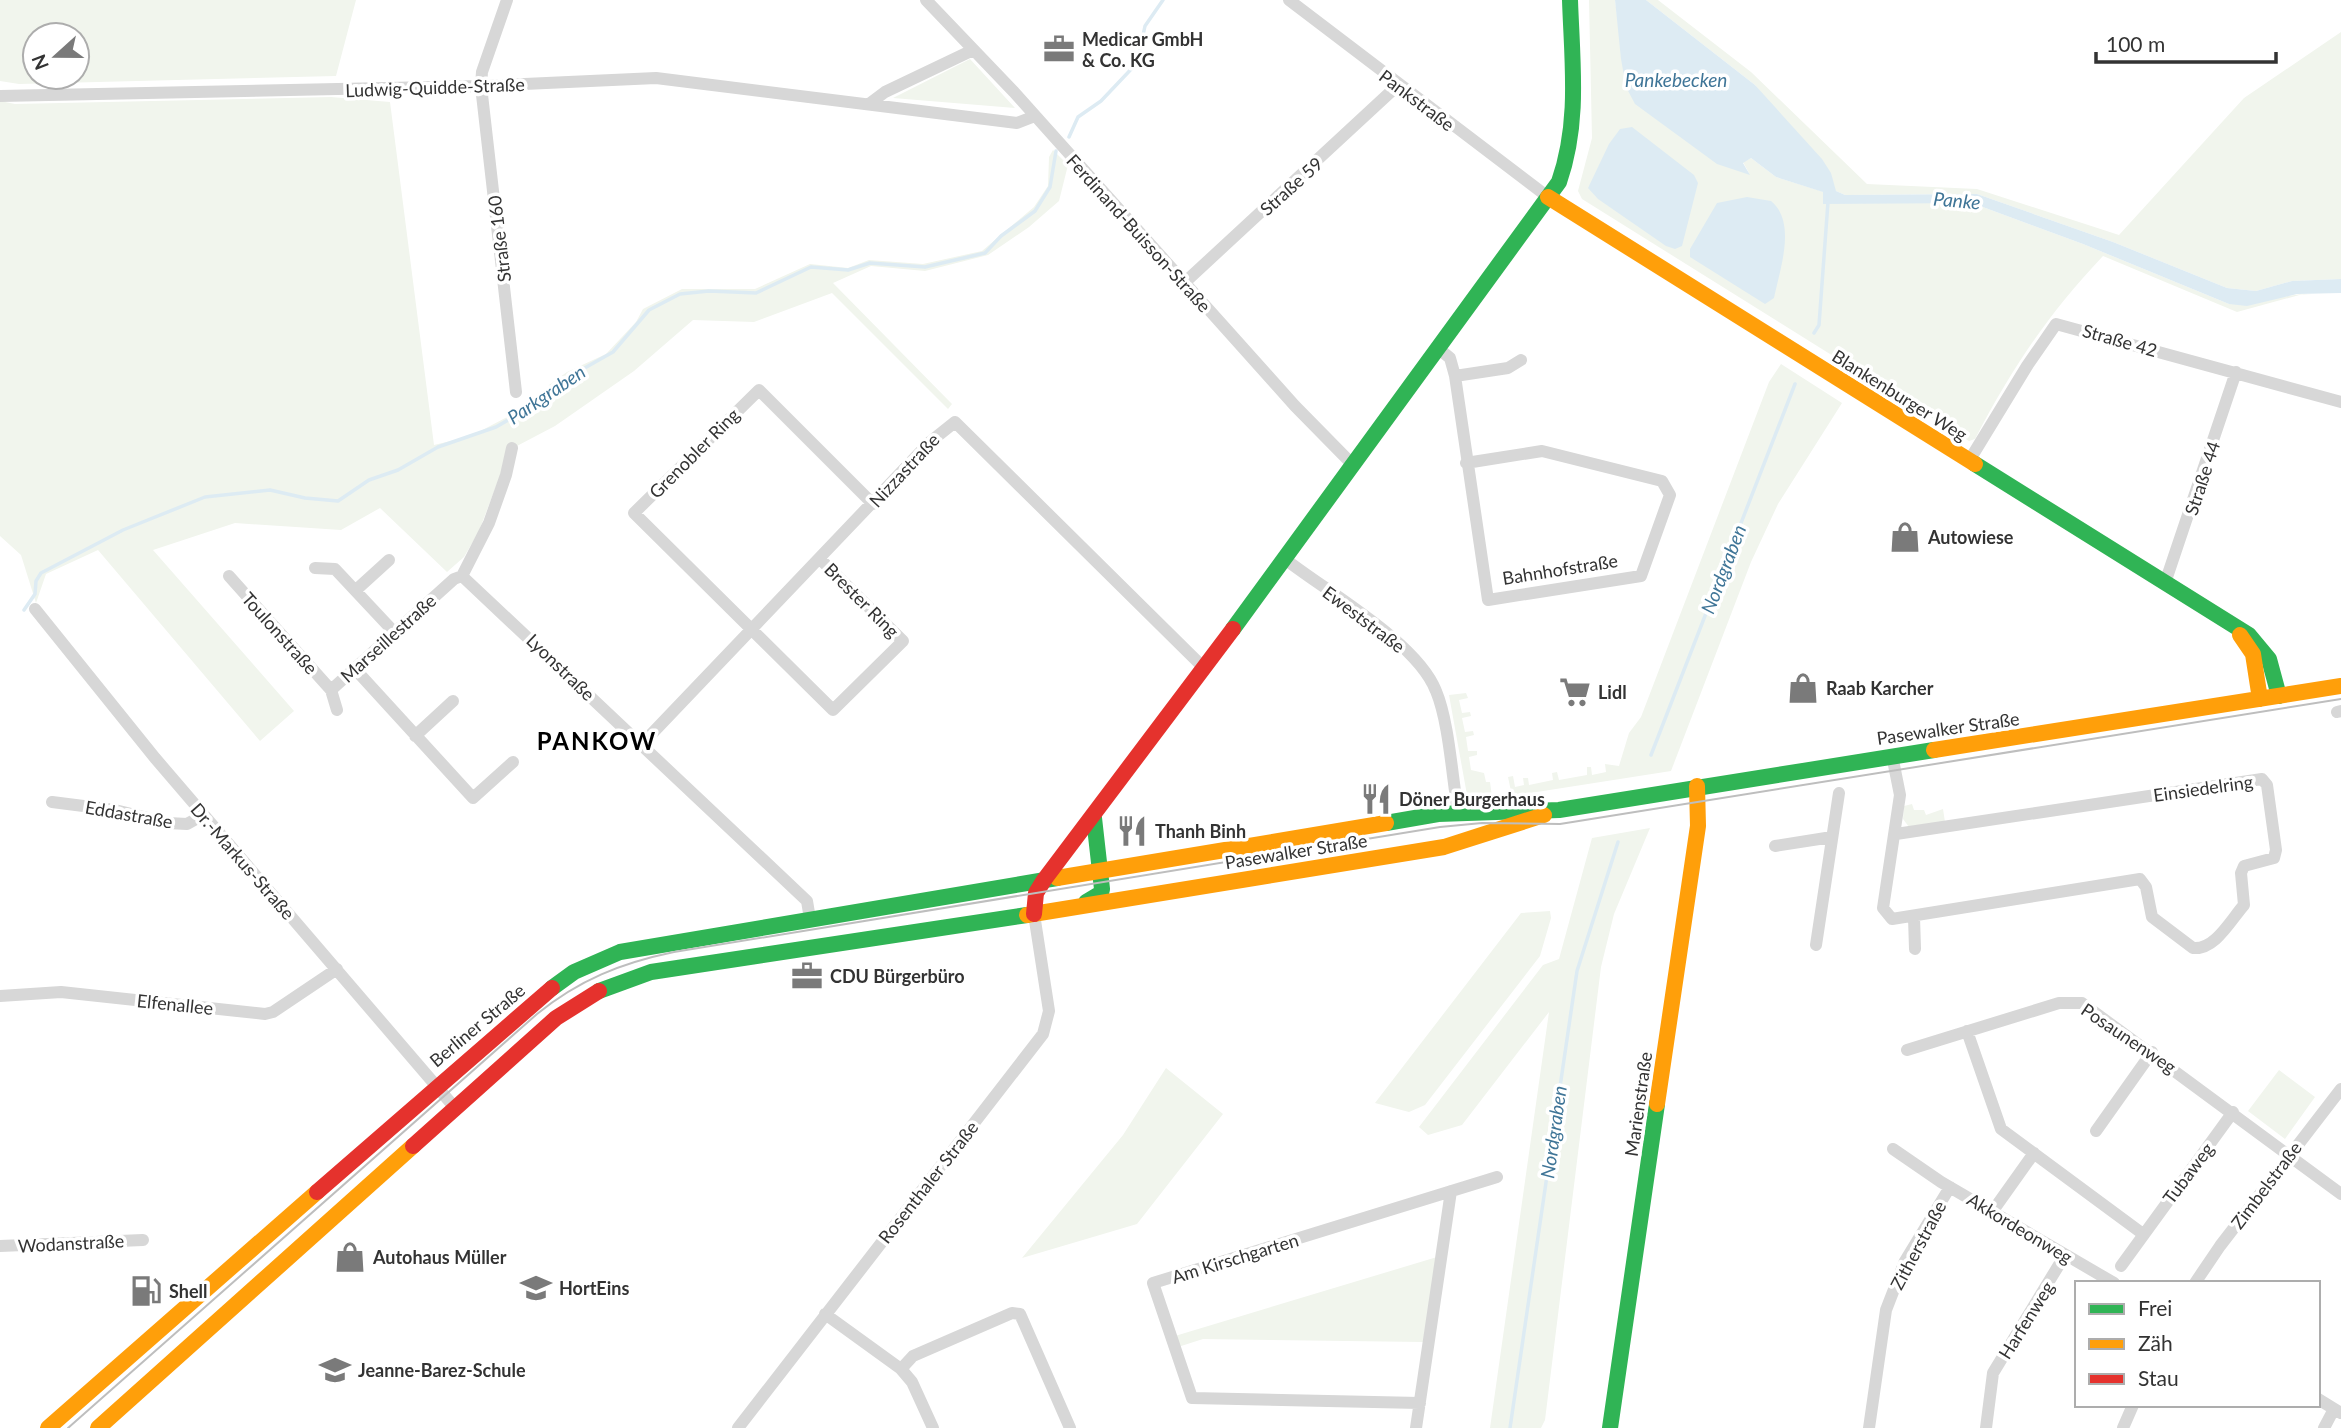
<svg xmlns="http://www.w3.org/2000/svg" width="2341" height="1428" font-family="Lato,sans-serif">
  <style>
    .green { fill: #f1f5ed; fill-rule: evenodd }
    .water { fill: #ddebf3 }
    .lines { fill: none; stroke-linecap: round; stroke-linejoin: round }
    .stream { stroke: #ddebf3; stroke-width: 3.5 }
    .street { stroke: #d7d7d7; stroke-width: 12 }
    .fast { stroke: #30b455; stroke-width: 16 }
    .slow { stroke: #ff9f0a; stroke-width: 16 }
    .jam { stroke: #e5322d; stroke-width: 16 }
    .tram { stroke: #bebebe; stroke-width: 2 }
    .labels { text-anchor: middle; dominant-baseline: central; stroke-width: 7; stroke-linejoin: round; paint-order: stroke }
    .poi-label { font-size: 18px; font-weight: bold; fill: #333; stroke: #fff; text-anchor: start }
    .street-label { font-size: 18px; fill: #333; stroke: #fff }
    .water-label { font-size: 19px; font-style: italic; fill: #3f7597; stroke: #fff }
    .district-label { font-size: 24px; font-weight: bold; letter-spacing: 2px; fill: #000; stroke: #fff }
  </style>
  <rect width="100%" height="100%" fill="#fff"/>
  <path class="green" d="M 0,0 L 356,0 L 336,76 L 19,84 L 0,81 ZM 35,35 L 77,35 L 77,77 L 35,77 Z
    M 1589,0 L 1615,0 L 1626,87 L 1749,173 L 1743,162 L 1751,158 L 1776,177 L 1824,192 L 1823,203 L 1972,203 L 2083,244 L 2229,304 L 2302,294 L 2341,295 L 2303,294 L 2237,312 L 2103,256 C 2048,314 2012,368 1975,439 L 1969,441 L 1582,199 L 1578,191 L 1592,138 Z
    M 1646,0 L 1658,0 L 1751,72 L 1867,184 L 1977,189 L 2119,235 L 2244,98 L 2341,32 L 2341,279 L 2292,281 L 2256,291 L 2227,288 L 2113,242 L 1977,194 L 1845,195 L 1836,191 L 1755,85 Z
    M 970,59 L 1015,108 L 893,98 Z
    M 331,97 L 390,102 L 434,445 L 471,436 L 543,398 L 549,385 L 567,372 L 606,354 L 636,322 L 643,309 L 682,289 L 755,289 L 810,264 L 848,268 L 869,260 L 923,264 L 982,251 L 1034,207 L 1048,186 L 1049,157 L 1053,150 L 1068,165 L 1059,201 L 1029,227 L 988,255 L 925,271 L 871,266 L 833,283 L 952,404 L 948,409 L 832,293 L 754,322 L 693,320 L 634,371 L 555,426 L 515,447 L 501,473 L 479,531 L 464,557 L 447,572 L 380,508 L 341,530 L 235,523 L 153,550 L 294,711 L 260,741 L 98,550 L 46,574 L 36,603 L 21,555 L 0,536 L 0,101 L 15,104 Z
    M 1781,364 L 1842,403 L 1778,504 L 1751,562 L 1671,771 L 1512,796 L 1508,777 L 1513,776 L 1515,787 L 1524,785 L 1523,778 L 1528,778 L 1529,785 L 1553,780 L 1552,773 L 1557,772 L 1559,780 L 1587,775 L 1587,767 L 1591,767 L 1592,775 L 1606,772 L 1605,764 L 1619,766 L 1629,733 L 1641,717 L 1769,382 Z
    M 1466,693 L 1468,698 L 1459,700 L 1462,713 L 1470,712 L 1471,716 L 1462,718 L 1465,732 L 1473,731 L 1474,735 L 1466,737 L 1468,751 L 1477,751 L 1477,755 L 1469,757 L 1471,770 L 1484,773 L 1486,782 L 1490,782 L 1492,797 L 1467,795 L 1449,695 Z
    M 1912,804 L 1914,810 L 1924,810 L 1926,815 L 1943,809 L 1945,822 L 1909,827 L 1903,819 L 1904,806 Z
    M 1650,828 L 1614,914 L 1601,967 L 1545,1420 L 1541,1428 L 1490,1428 L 1549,1012 L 1462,1125 L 1428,1135 L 1419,1127 L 1543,965 L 1559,959 L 1592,838 Z
    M 1550,911 L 1551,918 L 1540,956 L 1425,1105 L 1409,1112 L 1375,1103 L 1521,913 Z
    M 1166,1068 L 1223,1114 L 1137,1224 L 1022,1258 L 1123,1135 Z
    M 2279,1070 L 2315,1097 L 2285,1139 L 2248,1111 Z
    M 1437,1257 L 1423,1342 L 1203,1339 L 1178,1347 L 1175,1336 Z"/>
  <path class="water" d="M 1615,0 L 1646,0 L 1755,85 L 1822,159 L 1831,173 L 1836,191 L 1845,195 L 1977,194 L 2113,242 L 2227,288 L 2256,291 L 2292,281 L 2341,279 L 2341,293 L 2297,294 L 2247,306 L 2229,304 L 2083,244 L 1972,203 L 1823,204 L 1823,192 L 1776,177 L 1751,158 L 1743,163 L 1750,175 L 1717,164 L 1635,104 L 1626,87 L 1621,59 Z
    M 1632,127 L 1694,175 L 1698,183 L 1682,246 L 1675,249 L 1666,246 L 1598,199 L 1588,188 L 1609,144 L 1620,129 Z
    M 1747,197 L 1771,201 C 1797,222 1780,269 1774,298 L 1765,304 L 1690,257 L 1690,249 L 1717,203 Z"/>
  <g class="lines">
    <path class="stream" d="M 1069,137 L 1078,117 L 1101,101 L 1137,63 L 1145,26 L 1163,0
      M 1814,333 L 1819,325 L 1828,202
      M 24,610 L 35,594 L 36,581 L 41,573 L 123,530 L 205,497 L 270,490 L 305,498 L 338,501 L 369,480 L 398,470 L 438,447 L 496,427 L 546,398 L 551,387 L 613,352 L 649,310 L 680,294 L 709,291 L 756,293 L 811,267 L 848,270 L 870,263 L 925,267 L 985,253 L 1001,236 L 1035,211 L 1050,187 L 1056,151
      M 1651,755 L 1795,384
      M 1510,1428 L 1577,971 L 1618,842"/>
    <path class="street" d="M 507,0 L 482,72 L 481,86 L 516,392
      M 926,0 L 1014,92 L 1295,406 L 1354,466
      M 1289,0 L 1548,197
      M 0,96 L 481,86 L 656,78 L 1017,123 L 1035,116
      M 869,104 L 885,92 L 973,50
      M 1183,284 L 1397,86
      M 1439,349 L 1450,358 L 1455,376 L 1488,600 L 1641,576 L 1670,495 L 1662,481 L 1542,451 L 1466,463
      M 1455,376 L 1508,368 L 1521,360
      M 1969,461 L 2027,366 L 2056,324 L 2341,402
      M 820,559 L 903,641 L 833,710 L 634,513 L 759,390 L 873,504
      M 1285,559 C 1327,592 1417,642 1436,691 C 1449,722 1452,777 1458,811
      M 315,568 L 335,569 L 395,633
      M 229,576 L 331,690 L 337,710
      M 462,576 L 807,901 L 810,919
      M 462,576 L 489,523 L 506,475 L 512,448
      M 2165,583 L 2236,372
      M 356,590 L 389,560
      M 35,609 L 155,758 L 456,1109
      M 355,669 L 473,798 L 513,762
      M 331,690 L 454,579 L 462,576
      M 2337,712 L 2341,711
      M 415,736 L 453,701
      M 642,744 L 930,442 L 955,422 L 1204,668
      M 1892,755 L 1900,795 L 1883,908 L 1892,919 L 2140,879 L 2146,887 L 2152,917 L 2193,948 C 2215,950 2230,921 2244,905 L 2241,873 L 2244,866 L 2274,858 L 2276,850 L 2267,785 L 2262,779 L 1896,834
      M 52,802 L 115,810 L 168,823 L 187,824 L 203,815
      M 1775,846 L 1832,837
      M 1914,917 L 1915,949
      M 1816,945 L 1839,793
      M 0,996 L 61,992 L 265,1014 L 273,1012 L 337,969
      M 1967,1031 L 2001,1129 L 2143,1234
      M 1907,1050 L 2059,1003 L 2082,1003 L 2341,1194
      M 2096,1131 L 2152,1052
      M 1893,1149 L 1941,1182 L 2114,1283
      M 1992,1212 L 2034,1153
      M 0,1246 L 143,1240
      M 2121,1266 L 2233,1112
      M 2195,1283 L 2220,1246 L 2341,1089
      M 825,1314 L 901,1369 L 912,1382 L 933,1428
      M 901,1369 L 913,1356 L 1012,1313 L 1020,1314 L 1070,1428
      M 2318,1399 L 2341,1413
      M 1420,1403 L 1192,1398 L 1153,1283 L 1497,1177
      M 738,1428 L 1043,1034 L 1049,1011 L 1034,914
      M 1416,1428 L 1451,1191
      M 1869,1428 L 1886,1310 L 1905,1261 L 1950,1187
      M 1986,1428 L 1993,1373 L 2065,1255
      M 2123,1428 L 2133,1405
      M 2324,1428 L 2334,1409"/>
    <path class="fast" d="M 1975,464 L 2249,635 L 2269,659 L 2279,696
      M 1233,629 L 1559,182 C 1580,122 1572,62 1570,0
      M 1386,823 L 1438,814 L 1559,810 L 1934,750
      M 1086,902 L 1101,893 L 1102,889 L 1094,818
      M 552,988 L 574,972 L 620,952 L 1057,878
      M 599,991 L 651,972 L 1027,915
      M 1610,1428 L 1657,1104"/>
    <path class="slow" d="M 1548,197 L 1975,464
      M 2240,635 L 2253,654 L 2260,699
      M 1934,750 L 2341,686
      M 1057,878 L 1386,823
      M 1027,915 L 1444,847 L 1544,815
      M 1657,1104 L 1698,826 L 1697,786
      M 48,1428 L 317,1192
      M 98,1428 L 413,1146"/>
    <path class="jam" d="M 1034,914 L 1036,893 L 1044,880 L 1233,629
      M 413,1146 L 556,1018 L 599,991
      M 317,1192 L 552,988"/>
    <path class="tram" d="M 68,1428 L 537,1014 C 579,980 621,963 674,952 L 1440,827 L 1482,823 L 1560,824 L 2341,699"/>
  </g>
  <defs>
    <symbol id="office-bare" viewBox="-9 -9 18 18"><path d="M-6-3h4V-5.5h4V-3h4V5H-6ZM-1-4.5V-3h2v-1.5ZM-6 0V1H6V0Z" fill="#7a7a7a" stroke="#fff" stroke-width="2.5" paint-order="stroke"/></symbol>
    <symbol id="shop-bare" viewBox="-9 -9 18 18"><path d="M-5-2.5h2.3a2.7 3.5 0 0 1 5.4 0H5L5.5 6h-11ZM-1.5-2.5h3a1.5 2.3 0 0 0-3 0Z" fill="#7a7a7a" stroke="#fff" stroke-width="2.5" paint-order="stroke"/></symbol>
    <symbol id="supermarket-bare" viewBox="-9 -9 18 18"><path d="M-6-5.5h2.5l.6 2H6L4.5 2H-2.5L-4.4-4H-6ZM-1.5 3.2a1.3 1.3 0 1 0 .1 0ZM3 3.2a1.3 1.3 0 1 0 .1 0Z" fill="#7a7a7a" stroke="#fff" stroke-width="2.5" paint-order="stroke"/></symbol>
    <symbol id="restaurant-bare" viewBox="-9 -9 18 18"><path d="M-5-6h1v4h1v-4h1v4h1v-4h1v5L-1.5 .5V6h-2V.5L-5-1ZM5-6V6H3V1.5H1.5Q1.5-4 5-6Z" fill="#7a7a7a" stroke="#fff" stroke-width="2.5" paint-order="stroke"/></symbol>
    <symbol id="school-bare" viewBox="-9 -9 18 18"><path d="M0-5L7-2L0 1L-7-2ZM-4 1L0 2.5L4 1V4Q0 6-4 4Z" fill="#7a7a7a" stroke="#fff" stroke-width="2.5" paint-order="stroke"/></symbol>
    <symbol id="fuel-bare" viewBox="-9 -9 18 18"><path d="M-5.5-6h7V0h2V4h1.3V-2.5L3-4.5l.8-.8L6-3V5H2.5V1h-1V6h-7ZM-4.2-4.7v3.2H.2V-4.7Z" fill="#7a7a7a" stroke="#fff" stroke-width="2.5" paint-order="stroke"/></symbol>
  </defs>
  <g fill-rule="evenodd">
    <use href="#office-bare" x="1037" y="27" width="44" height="44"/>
    <use href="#shop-bare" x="1883" y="515" width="44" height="44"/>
    <use href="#shop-bare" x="1781" y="666" width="44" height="44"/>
    <use href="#supermarket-bare" x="1553" y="670" width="44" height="44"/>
    <use href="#restaurant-bare" x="1354" y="777" width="44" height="44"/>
    <use href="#restaurant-bare" x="1110" y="809" width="44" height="44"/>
    <use href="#office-bare" x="785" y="954" width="44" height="44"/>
    <use href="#shop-bare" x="328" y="1235" width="44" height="44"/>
    <use href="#school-bare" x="514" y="1266" width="44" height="44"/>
    <use href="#fuel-bare" x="124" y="1269" width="44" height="44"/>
    <use href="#school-bare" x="313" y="1348" width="44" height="44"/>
  </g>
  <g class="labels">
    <g class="poi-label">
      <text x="1082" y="39">Medicar GmbH<tspan x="1082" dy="21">&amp; Co. KG</tspan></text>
      <text x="1928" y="537">Autowiese</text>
      <text x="1826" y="688">Raab Karcher</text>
      <text x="1598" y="692">Lidl</text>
      <text x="1399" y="799">Döner Burgerhaus</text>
      <text x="1155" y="831">Thanh Binh</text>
      <text x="830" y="976">CDU Bürgerbüro</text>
      <text x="373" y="1257">Autohaus Müller</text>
      <text x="559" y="1288">HortEins</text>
      <text x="169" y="1291">Shell</text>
      <text x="358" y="1370">Jeanne-Barez-Schule</text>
    </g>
    <g class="street-label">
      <text transform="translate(435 87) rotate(-2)">Ludwig-Quidde-Straße</text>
      <text transform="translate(1417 100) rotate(37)">Pankstraße</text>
      <text transform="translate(1291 186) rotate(-42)">Straße 59</text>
      <text transform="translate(1139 233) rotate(48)">Ferdinand-Buisson-Straße</text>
      <text transform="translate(499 239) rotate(-97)">Straße 160</text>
      <text transform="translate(2120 340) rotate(16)">Straße 42</text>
      <text transform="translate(1900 395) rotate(32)">Blankenburger Weg</text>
      <text transform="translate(694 453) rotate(-45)">Grenobler Ring</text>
      <text transform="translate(904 470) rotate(-47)">Nizzastraße</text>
      <text transform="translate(2202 478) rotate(-72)">Straße 44</text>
      <text transform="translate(1560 569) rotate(-9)">Bahnhofstraße</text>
      <text transform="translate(862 600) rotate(45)">Brester Ring</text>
      <text transform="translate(1364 619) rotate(37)">Eweststraße</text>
      <text transform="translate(280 633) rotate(48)">Toulonstraße</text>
      <text transform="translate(388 638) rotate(-42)">Marseillestraße</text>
      <text transform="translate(561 667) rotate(44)">Lyonstraße</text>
      <text transform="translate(1948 728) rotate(-8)">Pasewalker Straße</text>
      <text transform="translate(2203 788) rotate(-8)">Einsiedelring</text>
      <text transform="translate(129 814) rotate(10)">Eddastraße</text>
      <text transform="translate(1296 851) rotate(-9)">Pasewalker Straße</text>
      <text transform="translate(243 861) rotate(49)">Dr.-Markus-Straße</text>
      <text transform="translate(175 1004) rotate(6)">Elfenallee</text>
      <text transform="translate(477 1025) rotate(-40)">Berliner Straße</text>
      <text transform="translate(2129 1038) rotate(34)">Posaunenweg</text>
      <text transform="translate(1638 1104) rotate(-82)">Marienstraße</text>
      <text transform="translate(2188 1173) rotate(-53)">Tubaweg</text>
      <text transform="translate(928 1182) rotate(-52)">Rosenthaler Straße</text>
      <text transform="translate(2266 1185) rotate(-53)">Zimbelstraße</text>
      <text transform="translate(2020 1228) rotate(31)">Akkordeonweg</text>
      <text transform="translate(71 1243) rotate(-3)">Wodanstraße</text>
      <text transform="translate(1918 1245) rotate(-62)">Zitherstraße</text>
      <text transform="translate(1235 1258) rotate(-17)">Am Kirschgarten</text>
      <text transform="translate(2026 1320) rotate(-58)">Harfenweg</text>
    </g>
    <g class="water-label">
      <text x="1676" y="79">Pankebecken</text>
      <text transform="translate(1957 200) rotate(5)">Panke</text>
      <text transform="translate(546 394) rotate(-34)">Parkgraben</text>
      <text transform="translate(1723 569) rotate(-69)">Nordgraben</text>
      <text transform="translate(1553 1132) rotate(-82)">Nordgraben</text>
    </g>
    <g class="district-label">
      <text x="597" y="740">PANKOW</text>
    </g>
  </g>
  <rect x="2075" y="1281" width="245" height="126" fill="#ffffff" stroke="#adadad" stroke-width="2"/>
  <rect x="2089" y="1304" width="35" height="10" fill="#30b455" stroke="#adadad" stroke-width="2"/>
  <text x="2138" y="1316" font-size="21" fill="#333333">Frei</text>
  <rect x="2089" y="1339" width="35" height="10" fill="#ff9f0a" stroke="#adadad" stroke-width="2"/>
  <text x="2138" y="1351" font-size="21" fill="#333333">Zäh</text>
  <rect x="2089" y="1374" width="35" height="10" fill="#e5322d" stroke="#adadad" stroke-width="2"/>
  <text x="2138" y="1386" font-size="21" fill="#333333">Stau</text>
  <g transform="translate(56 56) rotate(249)"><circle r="33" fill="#ffffff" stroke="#adadad" stroke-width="2"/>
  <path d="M0-5L12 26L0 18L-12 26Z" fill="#7a7a7a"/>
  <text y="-10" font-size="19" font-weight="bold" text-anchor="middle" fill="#333333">N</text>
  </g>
  <path d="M2096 52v10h180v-10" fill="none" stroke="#333333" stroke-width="3.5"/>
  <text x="2106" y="52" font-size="21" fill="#333333" stroke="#ffffff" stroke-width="5" paint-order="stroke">100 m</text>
</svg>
